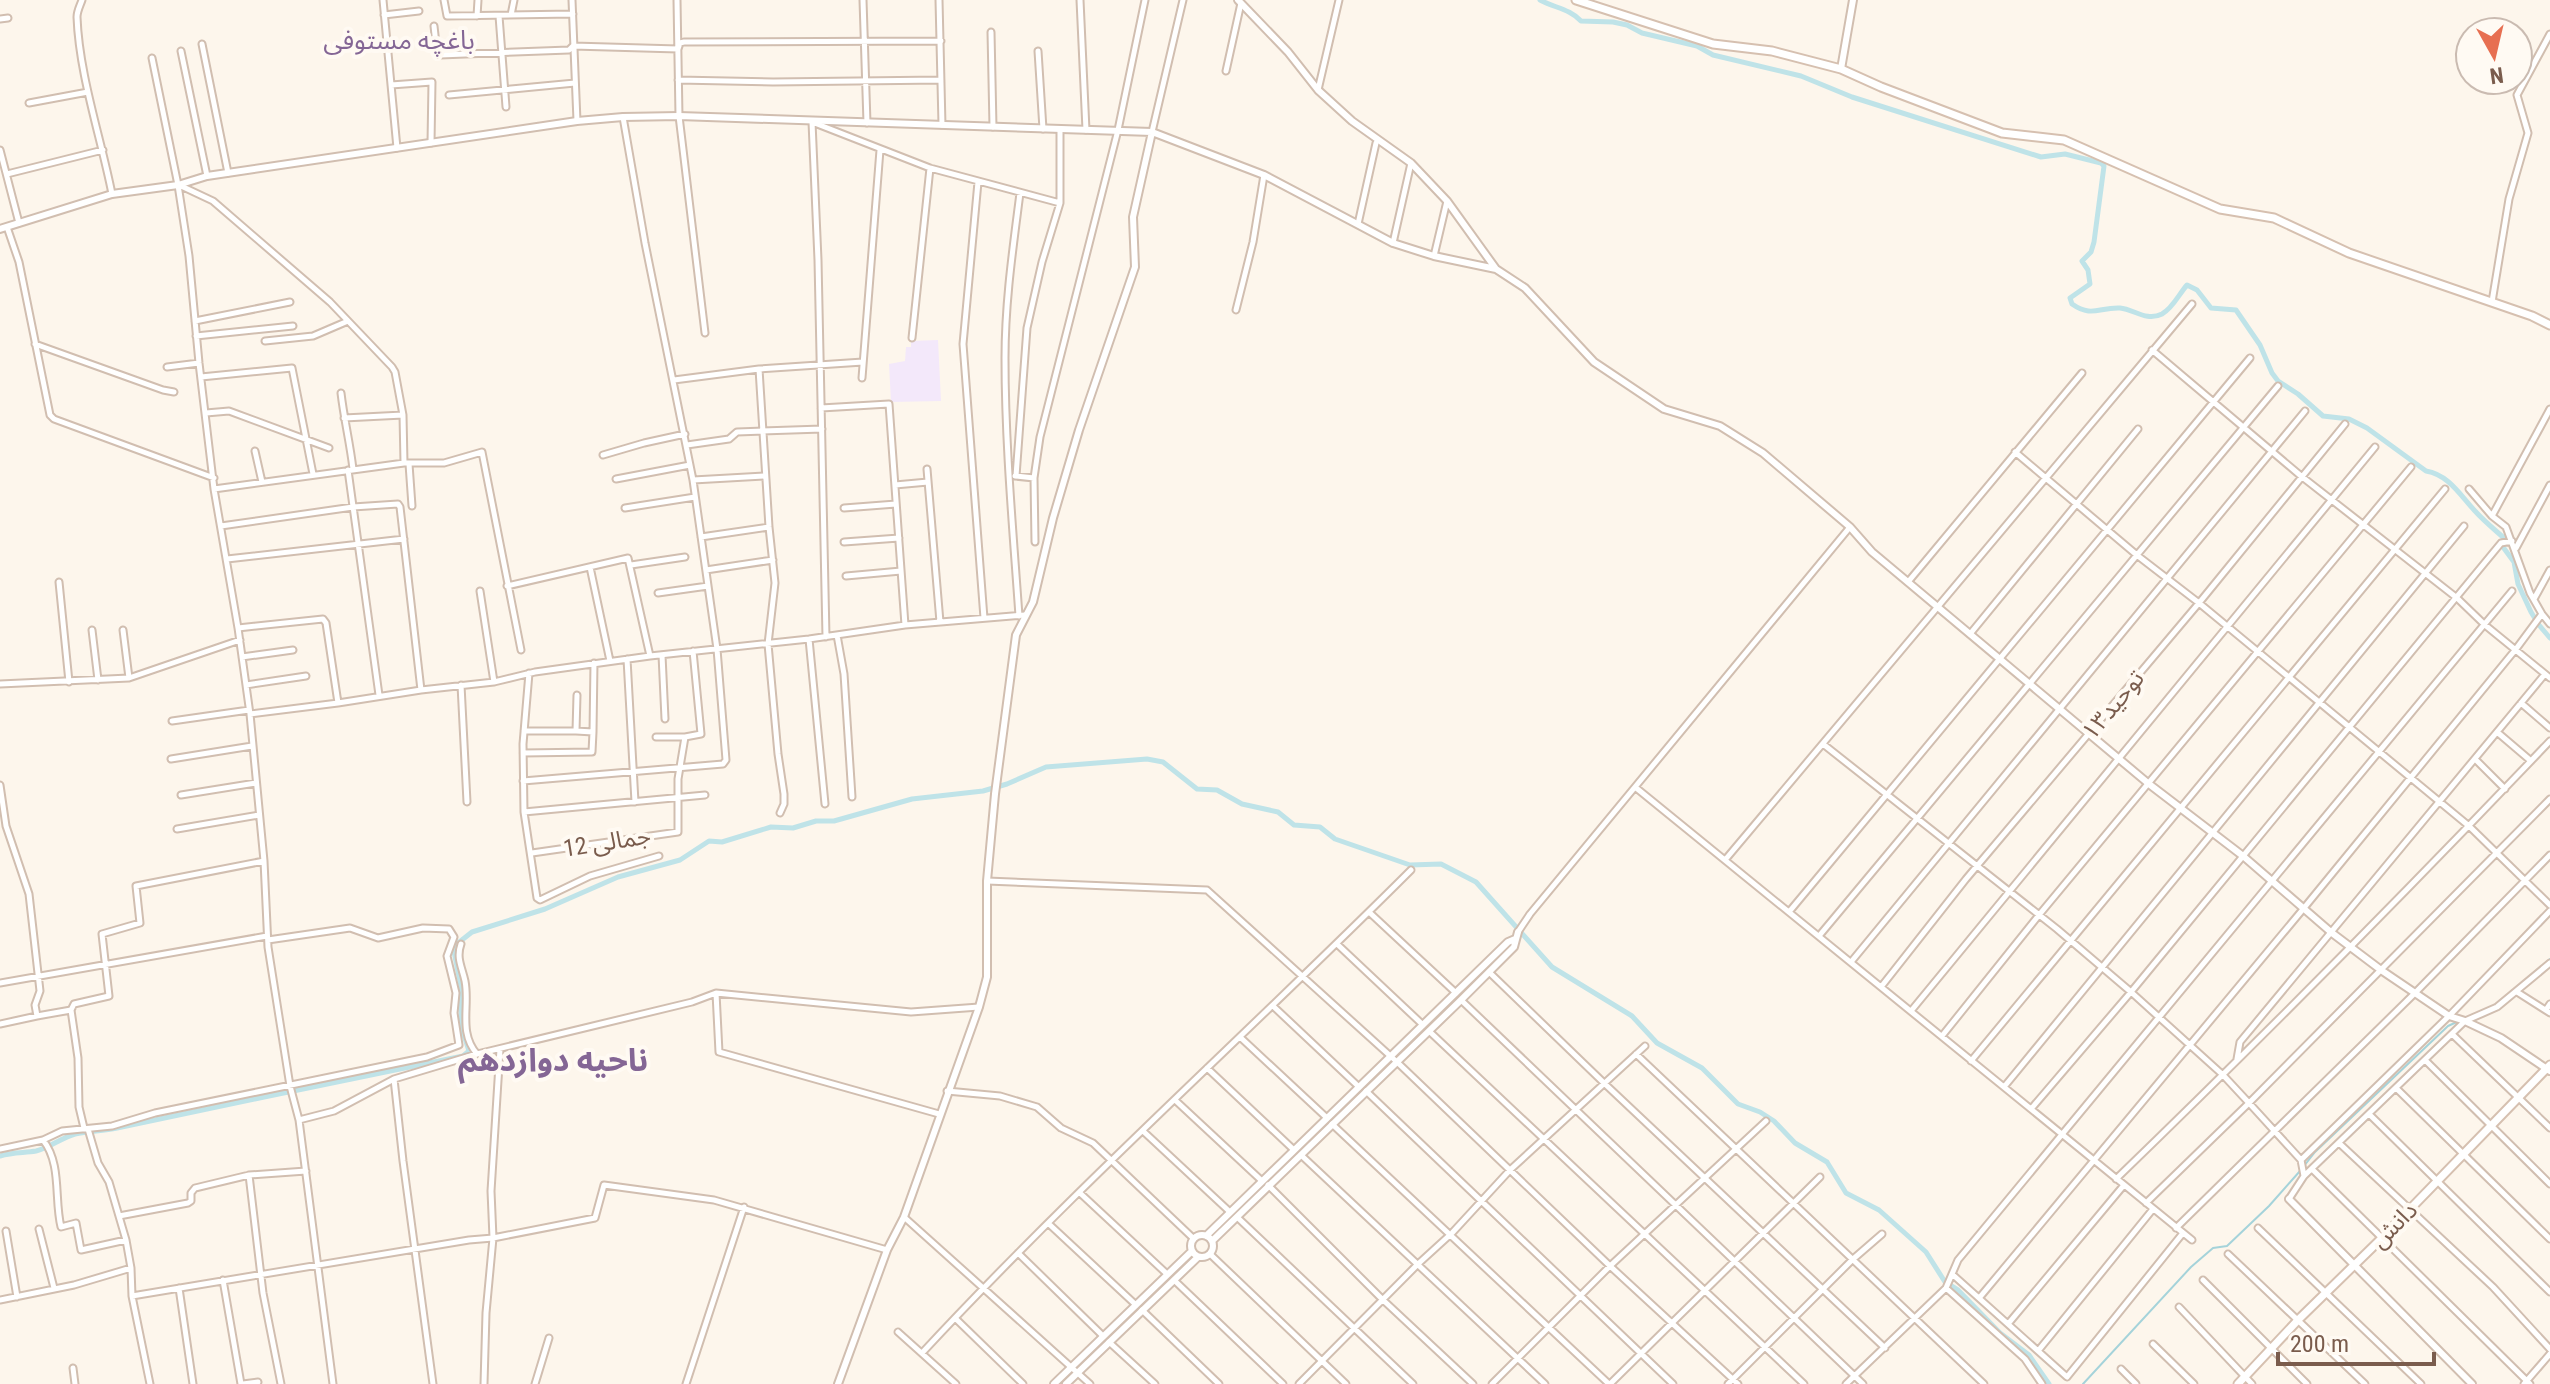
<svg xmlns="http://www.w3.org/2000/svg" width="2550" height="1384" font-family="'Roboto Condensed','Noto Sans Arabic',sans-serif">
  <style>
    .education { fill: #f3e8fa }
    .lines { fill: none; stroke-linecap: round; stroke-linejoin: round }
    .stream { stroke: #a5d3da; stroke-width: 2 }
    .canal { stroke: #bfe3e8; stroke-width: 5 }
    .minor-casing { stroke: #d1beb0; stroke-width: 9 }
    .tertiary-casing { stroke: #d1beb0; stroke-width: 10 }
    .secondary-casing { stroke: #d6c0b0; stroke-width: 11 }
    .minor { stroke: #fff; stroke-width: 5 }
    .tertiary { stroke: #fff; stroke-width: 6 }
    .secondary { stroke: #fff; stroke-width: 7 }
    .labels { text-anchor: middle; dominant-baseline: central; stroke-width: 8; stroke-linejoin: round; paint-order: stroke }
    .street-label { font-size: 24px; fill: #7a5c4d; stroke: #fffaf3 }
    .neighbourhood-label { font-size: 26px; fill: #846695; stroke: #fffaf3 }
    .district-label { font-size: 32px; font-weight: bold; fill: #846695; stroke: #fffaf3 }
  </style>
  <rect width="100%" height="100%" fill="#fdf6ec"/>
  <path class="education" d="M 938,340 L 941,401 L 891,402 L 889,364 L 905,361 L 906,347 L 911,347 L 911,341 Z"/>
  <g class="lines">
    <path class="stream" d="M 2537,970 L 2550,959
      M 2304,1166 L 2315,1152 L 2448,1026 L 2459,1021
      M 2083,1384 L 2191,1267 L 2213,1248 L 2227,1246 L 2269,1206 L 2300,1171"/>
    <path class="canal" d="M 1540,0 C 1555,8 1570,9 1581,21 L 1613,22 L 1627,25 L 1642,33 L 1697,46 L 1713,55 L 1801,76 L 1852,97 L 2041,157 L 2065,154 L 2101,163 L 2104,166 L 2094,242 L 2091,252 L 2082,261 L 2088,270 L 2090,284 L 2070,298 L 2072,304 C 2092,318 2099,307 2120,308 C 2134,309 2146,322 2162,314 C 2173,308 2179,294 2187,285 L 2197,290 L 2211,308 L 2236,310 L 2260,345 L 2272,373 L 2278,381 L 2298,394 L 2323,416 L 2349,419 L 2367,428 L 2426,471 C 2449,475 2460,495 2475,511 C 2484,521 2495,530 2504,538 L 2503,547 L 2514,562 L 2518,584 L 2531,612 L 2539,625 L 2550,638
      M 0,1156 C 13,1152 24,1153 36,1151 C 49,1148 61,1138 75,1134 C 89,1131 103,1131 117,1128 C 232,1103 348,1080 463,1056 L 469,1051 L 461,1026 L 461,986 L 453,947 L 472,932 L 545,909 L 618,877 L 680,860 L 709,841 L 722,842 L 771,827 L 793,828 L 816,821 L 834,821 L 912,799 L 983,791 L 1007,784 L 1046,767 L 1147,759 L 1163,762 L 1197,789 L 1217,790 L 1242,804 L 1278,812 L 1294,825 L 1320,827 L 1335,839 L 1410,865 L 1441,864 L 1476,882 L 1552,967 L 1632,1016 L 1657,1043 L 1702,1068 L 1738,1104 L 1760,1112 L 1774,1121 L 1795,1143 L 1827,1162 L 1846,1193 L 1879,1210 L 1926,1252 L 1945,1282 L 1958,1290 L 2000,1333 L 2029,1355 L 2049,1384"/>
    <defs>
      <path id="minor" d="M 82,0 C 80,6 77,11 77,17 C 79,74 101,138 112,194
        M 383,0 L 397,148
        M 444,0 L 447,16 L 573,14
        M 572,0 L 577,121
        M 677,0 L 679,116 L 705,333
        M 863,0 L 867,123
        M 939,0 L 942,125
        M 1080,0 L 1086,130
        M 384,15 L 419,11
        M 511,15 L 514,0
        M 477,16 L 478,0
        M 499,16 L 506,107
        M 0,19 L 8,18
        M 434,26 L 437,53 L 440,55 L 569,50 L 573,46 L 678,49 L 680,43 L 684,42 L 941,41
        M 991,32 L 993,127
        M 202,44 L 228,173
        M 181,51 L 207,176
        M 1038,51 L 1043,129
        M 152,58 L 178,185 L 189,256 L 199,363 L 214,489 L 238,628 L 250,714 L 264,861 L 268,947 L 290,1086 L 299,1120 L 333,1384
        M 1226,71 L 1241,3
        M 678,80 L 773,82 L 941,80
        M 391,85 L 432,82 L 431,143
        M 1318,90 L 1339,0
        M 449,95 L 575,83
        M 29,103 L 88,92
        M 1152,132 L 1183,0
        M 0,150 L 19,223
        M 7,174 L 103,150
        M 978,182 L 963,344 L 984,618
        M 179,185 L 213,201 L 330,302 L 392,367 L 395,372 L 403,415 L 404,463
        M 1358,224 L 1376,143
        M 7,227 L 19,262 L 50,415 L 54,419 L 214,478
        M 1393,243 L 1411,163
        M 1434,256 L 1447,201
        M 2492,302 L 2509,199 L 2528,133 L 2517,95 L 2550,34
        M 1236,310 L 1253,242 L 1264,175
        M 195,321 L 290,302
        M 196,336 L 293,326
        M 912,338 L 930,168
        M 265,341 L 313,336 L 348,321
        M 35,344 L 163,390 L 174,392
        M 2152,350 L 2301,476 L 2457,598 L 2485,625 L 2550,678
        M 167,367 L 199,363
        M 759,369 L 769,527 L 775,583 L 768,644 L 778,754 L 784,794 L 784,804 L 780,813
        M 201,377 L 292,368 L 313,474
        M 862,378 L 880,150
        M 674,380 L 759,369 L 863,362
        M 341,393 C 344,419 350,443 353,469
        M 821,408 L 889,404 L 905,625
        M 206,413 L 229,411 L 329,448
        M 344,418 L 403,415
        M 687,445 L 729,439 L 737,432 L 822,429
        M 255,451 L 262,482
        M 2015,452 L 2138,556 L 2199,603 L 2469,826 L 2550,905
        M 603,455 L 644,443 L 685,434
        M 409,464 L 412,506
        M 927,469 L 940,622
        M 348,470 L 379,695
        M 1015,476 L 1034,478
        M 1016,476 L 1027,328 L 1042,262 L 1060,203 L 1060,129
        M 616,479 L 690,465
        M 693,480 L 765,476
        M 895,485 L 928,482
        M 214,489 L 404,463 L 444,463 L 482,452 L 521,650
        M 2469,489 L 2492,516 L 2506,527 L 2530,593 L 2542,614 L 2550,624
        M 625,508 L 695,497
        M 844,508 L 896,504
        M 2492,516 L 2550,409
        M 221,526 L 353,507 L 398,504 L 400,507 L 421,690
        M 701,537 L 769,527
        M 844,542 L 899,538
        M 1035,542 L 1034,478 L 1040,437 L 1118,130 L 1145,0
        M 2516,548 L 2550,485
        M 227,559 L 404,539
        M 631,565 L 685,557
        M 590,567 L 610,661
        M 706,570 L 773,560
        M 846,576 L 901,571
        M 59,582 L 69,682
        M 1908,582 L 2082,373
        M 507,586 L 628,558 L 650,656
        M 480,591 L 494,682
        M 658,593 L 708,586
        M 2534,599 L 2550,570
        M 1019,616 C 1013,530 1005,444 1005,358 C 1005,302 1013,248 1020,193
        M 238,628 L 323,619 L 326,623 L 338,703
        M 92,630 L 98,680
        M 123,630 L 129,678
        M 1970,634 L 2138,429
        M 837,635 L 844,674 L 852,797
        M 826,637 L 818,260 L 812,122 L 930,168 L 1060,203
        M 809,639 L 825,804
        M 662,655 L 665,719
        M 242,657 L 293,650
        M 627,659 L 635,802
        M 529,673 L 523,744 L 524,812 L 537,898 L 540,900 L 590,876 L 659,856
        M 0,684 L 129,678 L 240,640
        M 246,685 L 306,676
        M 461,685 L 467,802
        M 2521,703 L 2550,728
        M 250,714 L 338,703 L 421,690 L 494,682 L 535,672 L 650,656 L 809,639 L 905,625 L 1025,615
        M 172,721 L 249,710
        M 524,731 L 576,731 L 577,695
        M 576,731 L 593,732 L 594,663
        M 2497,732 L 2531,761
        M 656,737 L 685,737 L 701,734 L 693,651
        M 1823,744 L 2057,929 L 2131,992 L 2223,1075 L 2249,1103 L 2301,1160 L 2304,1176
        M 523,753 L 592,752 L 593,732
        M 171,759 L 252,746
        M 2475,759 L 2505,789
        M 523,781 L 723,764 L 726,760 L 717,649 L 693,480 L 645,243 L 623,117
        M 0,785 L 6,826 L 29,894 L 40,991 L 35,1005 L 37,1016 L 71,1010 L 78,1058 L 79,1107 L 84,1128 L 88,1129 L 98,1163 L 109,1182 L 126,1240 L 131,1268 L 132,1296 L 150,1384
        M 1635,787 L 2192,1240
        M 181,795 L 256,783
        M 524,812 L 705,795
        M 177,829 L 259,815
        M 532,853 L 678,832 L 678,779 L 685,737
        M 1725,860 L 2192,304
        M 987,881 L 1207,890 L 1397,1062 L 1610,1266 L 1738,1384
        M 1369,912 L 1456,993
        M 1789,912 L 2250,358
        M 1518,932 L 1530,914 L 1850,527
        M 1819,936 L 2278,386
        M 461,944 C 456,958 462,967 465,981 C 470,1006 458,1032 477,1054
        M 1337,944 L 1423,1025
        M 1851,962 L 2305,411
        M 1489,972 L 1605,1084 L 1885,1348
        M 0,983 L 267,936
        M 1881,987 L 1966,879 L 2199,603 L 2345,424
        M 2517,992 L 2550,1013
        M 716,993 L 719,1052 L 939,1114
        M 1461,1000 L 1863,1384
        M 1273,1006 L 1359,1087
        M 71,1010 L 74,1004 L 109,996 L 102,934 L 140,923 L 136,886 L 264,861
        M 2546,1010 L 2550,1004
        M 1911,1011 L 2375,447
        M 0,1024 L 37,1016
        M 1429,1031 L 1804,1384
        M 2452,1034 L 2550,1128
        M 1942,1036 L 2039,915 L 2411,467
        M 1240,1037 L 1327,1118
        M 1636,1054 L 1984,1384
        M 2237,1059 L 2240,1042 L 2545,674
        M 2425,1060 L 2550,1184
        M 1971,1061 L 2445,489
        M 1207,1068 L 1294,1150
        M 394,1079 L 403,1161 L 433,1384
        M 2004,1087 L 2464,526
        M 2396,1088 L 2550,1239
        M 947,1091 L 1000,1096 L 1037,1107 L 1061,1128 L 1093,1143 L 1194,1239
        M 1366,1091 L 1673,1384
        M 1175,1100 L 1262,1181
        M 2031,1109 L 2131,992 L 2501,543 L 2512,541
        M 2369,1114 L 2550,1292
        M 299,1120 L 334,1111 L 394,1079 L 477,1054 L 692,1002 L 716,993 L 911,1012 L 979,1007
        M 1332,1124 L 1609,1384
        M 1143,1131 L 1230,1212
        M 43,1140 C 62,1164 54,1199 61,1227 L 76,1223 L 81,1250 L 126,1240
        M 2339,1143 L 2493,1287 L 2550,1349
        M 0,1149 L 43,1140 L 62,1131 L 112,1126 L 155,1113 L 427,1057 L 459,1045 L 454,1013 L 456,993 L 447,956 L 454,937 L 449,929 L 423,928 L 378,938 L 350,928 L 268,940
        M 1301,1155 L 1545,1384
        M 2301,1160 L 2449,1016 L 2550,911
        M 2312,1169 L 2530,1384
        M 249,1175 L 263,1293 L 281,1384
        M 2116,1179 C 2264,1036 2408,890 2550,741
        M 1268,1185 L 1382,1299 L 1473,1384
        M 1080,1193 L 1167,1274
        M 2289,1199 L 2304,1176 L 2465,1021 L 2497,1007 L 2550,963
        M 2146,1203 L 2249,1103 L 2550,799
        M 119,1216 L 188,1203 L 191,1201 L 191,1193 L 195,1188 L 249,1175 L 306,1171
        M 904,1217 L 1090,1384
        M 1237,1217 L 1413,1384
        M 1049,1224 L 1136,1305
        M 2176,1228 L 2415,993 L 2550,855
        M 2258,1228 L 2421,1384
        M 39,1229 L 54,1288
        M 6,1231 L 17,1297
        M 1018,1253 L 1103,1336
        M 1210,1254 L 1346,1384
        M 2228,1254 L 2365,1384
        M 1952,1274 L 2067,1377 L 2183,1233
        M 223,1280 L 241,1384
        M 1174,1280 L 1283,1384
        M 2203,1280 L 2307,1384
        M 179,1288 L 193,1384
        M 1946,1288 L 2025,1359 L 2042,1384
        M 132,1296 L 469,1240 L 493,1238 L 595,1218 L 604,1185 L 714,1200 L 887,1250
        M 1980,1297 L 2304,908 L 2516,649 L 2542,614
        M 0,1300 L 74,1285 L 131,1268
        M 2179,1307 L 2252,1384
        M 1142,1310 L 1219,1384
        M 955,1318 L 1023,1384
        M 2008,1324 L 2124,1185
        M 898,1332 L 956,1384
        M 1109,1342 L 1155,1384
        M 2153,1344 L 2194,1384
        M 2038,1351 L 2153,1209
        M 922,1353 C 1078,1185 1249,1032 1411,870
        M 73,1368 L 75,1384
        M 2121,1369 L 2136,1384
        M 243,1384 L 258,1382
        M 484,1384 L 486,1313 L 493,1238 L 491,1191 L 500,1049
        M 535,1384 L 549,1338
        M 686,1384 L 744,1207
        M 1299,1384 L 1418,1264 L 1452,1233 L 1510,1170 L 1645,1046
        M 1492,1384 L 1610,1266 L 1766,1121
        M 1610,1384 L 1820,1177
        M 1728,1384 L 1852,1260 L 1882,1234
        M 1846,1384 L 1946,1288 L 1958,1260 L 2512,591
        M 2524,1384 L 2550,1354"/>
      <path id="tertiary" d="M 1238,0 L 1288,52 L 1318,90 L 1352,121 L 1411,163 L 1447,201 L 1496,269
        M 1841,69 L 1853,0
        M 0,229 L 112,194 L 178,185 L 207,176 L 577,121 L 623,117 L 679,116 L 1152,132 L 1264,175 L 1393,243 L 1434,256 L 1496,269 L 1525,288 L 1594,362 L 1664,409 L 1720,426 L 1763,453 L 1850,527 L 1872,552 L 2149,784 L 2243,856 L 2332,933 L 2381,970 L 2449,1016 L 2465,1021 L 2501,1038 L 2550,1071
        M 2289,1199 L 2472,1384
        M1191 1246a11 11 0 1 1 22 0a11 11 0 1 1-22 0Z
        M 1206,1236 L 1508,942 L 1515,939
        M 1212,1241 L 1461,1000 L 1514,947 L 1518,932
        M 838,1384 L 887,1250 L 904,1217 L 979,1007 L 987,977 L 987,881 L 995,794 L 1016,635 L 1033,602 L 1053,518 L 1079,430 L 1135,267 L 1133,217 L 1152,132
        M 1054,1384 L 1192,1251
        M 1066,1384 L 1198,1257"/>
      <path id="secondary" d="M 1576,0 L 1713,44 L 1772,51 L 1841,69 L 1881,87 L 2002,133 L 2064,140 L 2220,209 L 2274,218 L 2349,253 L 2532,316 L 2550,325
        M 2238,1384 L 2299,1319 L 2383,1237 L 2550,1065"/>
    </defs>
    <use href="#minor" class="minor-casing"/>
    <use href="#tertiary" class="tertiary-casing"/>
    <use href="#secondary" class="secondary-casing"/>
    <use href="#minor" class="minor"/>
    <use href="#tertiary" class="tertiary"/>
    <use href="#secondary" class="secondary"/>
  </g>
  <g class="labels">
    <g class="street-label">
      <text transform="translate(2113 705) rotate(-50)">توحید۱۳</text>
      <text transform="translate(607 842) rotate(-9)">جمالی 12</text>
      <text transform="translate(2394 1225) rotate(-45)">دانش</text>
    </g>
    <g class="neighbourhood-label">
      <text x="399" y="40">باغچه مستوفی</text>
    </g>
    <g class="district-label">
      <text x="553" y="1060">ناحیه دوازدهم</text>
    </g>
  </g>
  <g transform="translate(2494 56) rotate(172)"><circle r="38" fill="#fffaf3" stroke="#cabbb1" stroke-width="2"/>
  <path d="M0-6L14 30L0 20L-14 30Z" fill="#e76f51"/>
  <text y="-12" font-size="22" font-weight="bold" text-anchor="middle" fill="#7a5c4d">N</text>
  </g>
  <path d="M2278 1352v12h156v-12" fill="none" stroke="#7a5c4d" stroke-width="4"/>
  <text x="2290" y="1352" font-size="24" fill="#7a5c4d" stroke="#fffaf3" stroke-width="6" paint-order="stroke">200 m</text>
</svg>
